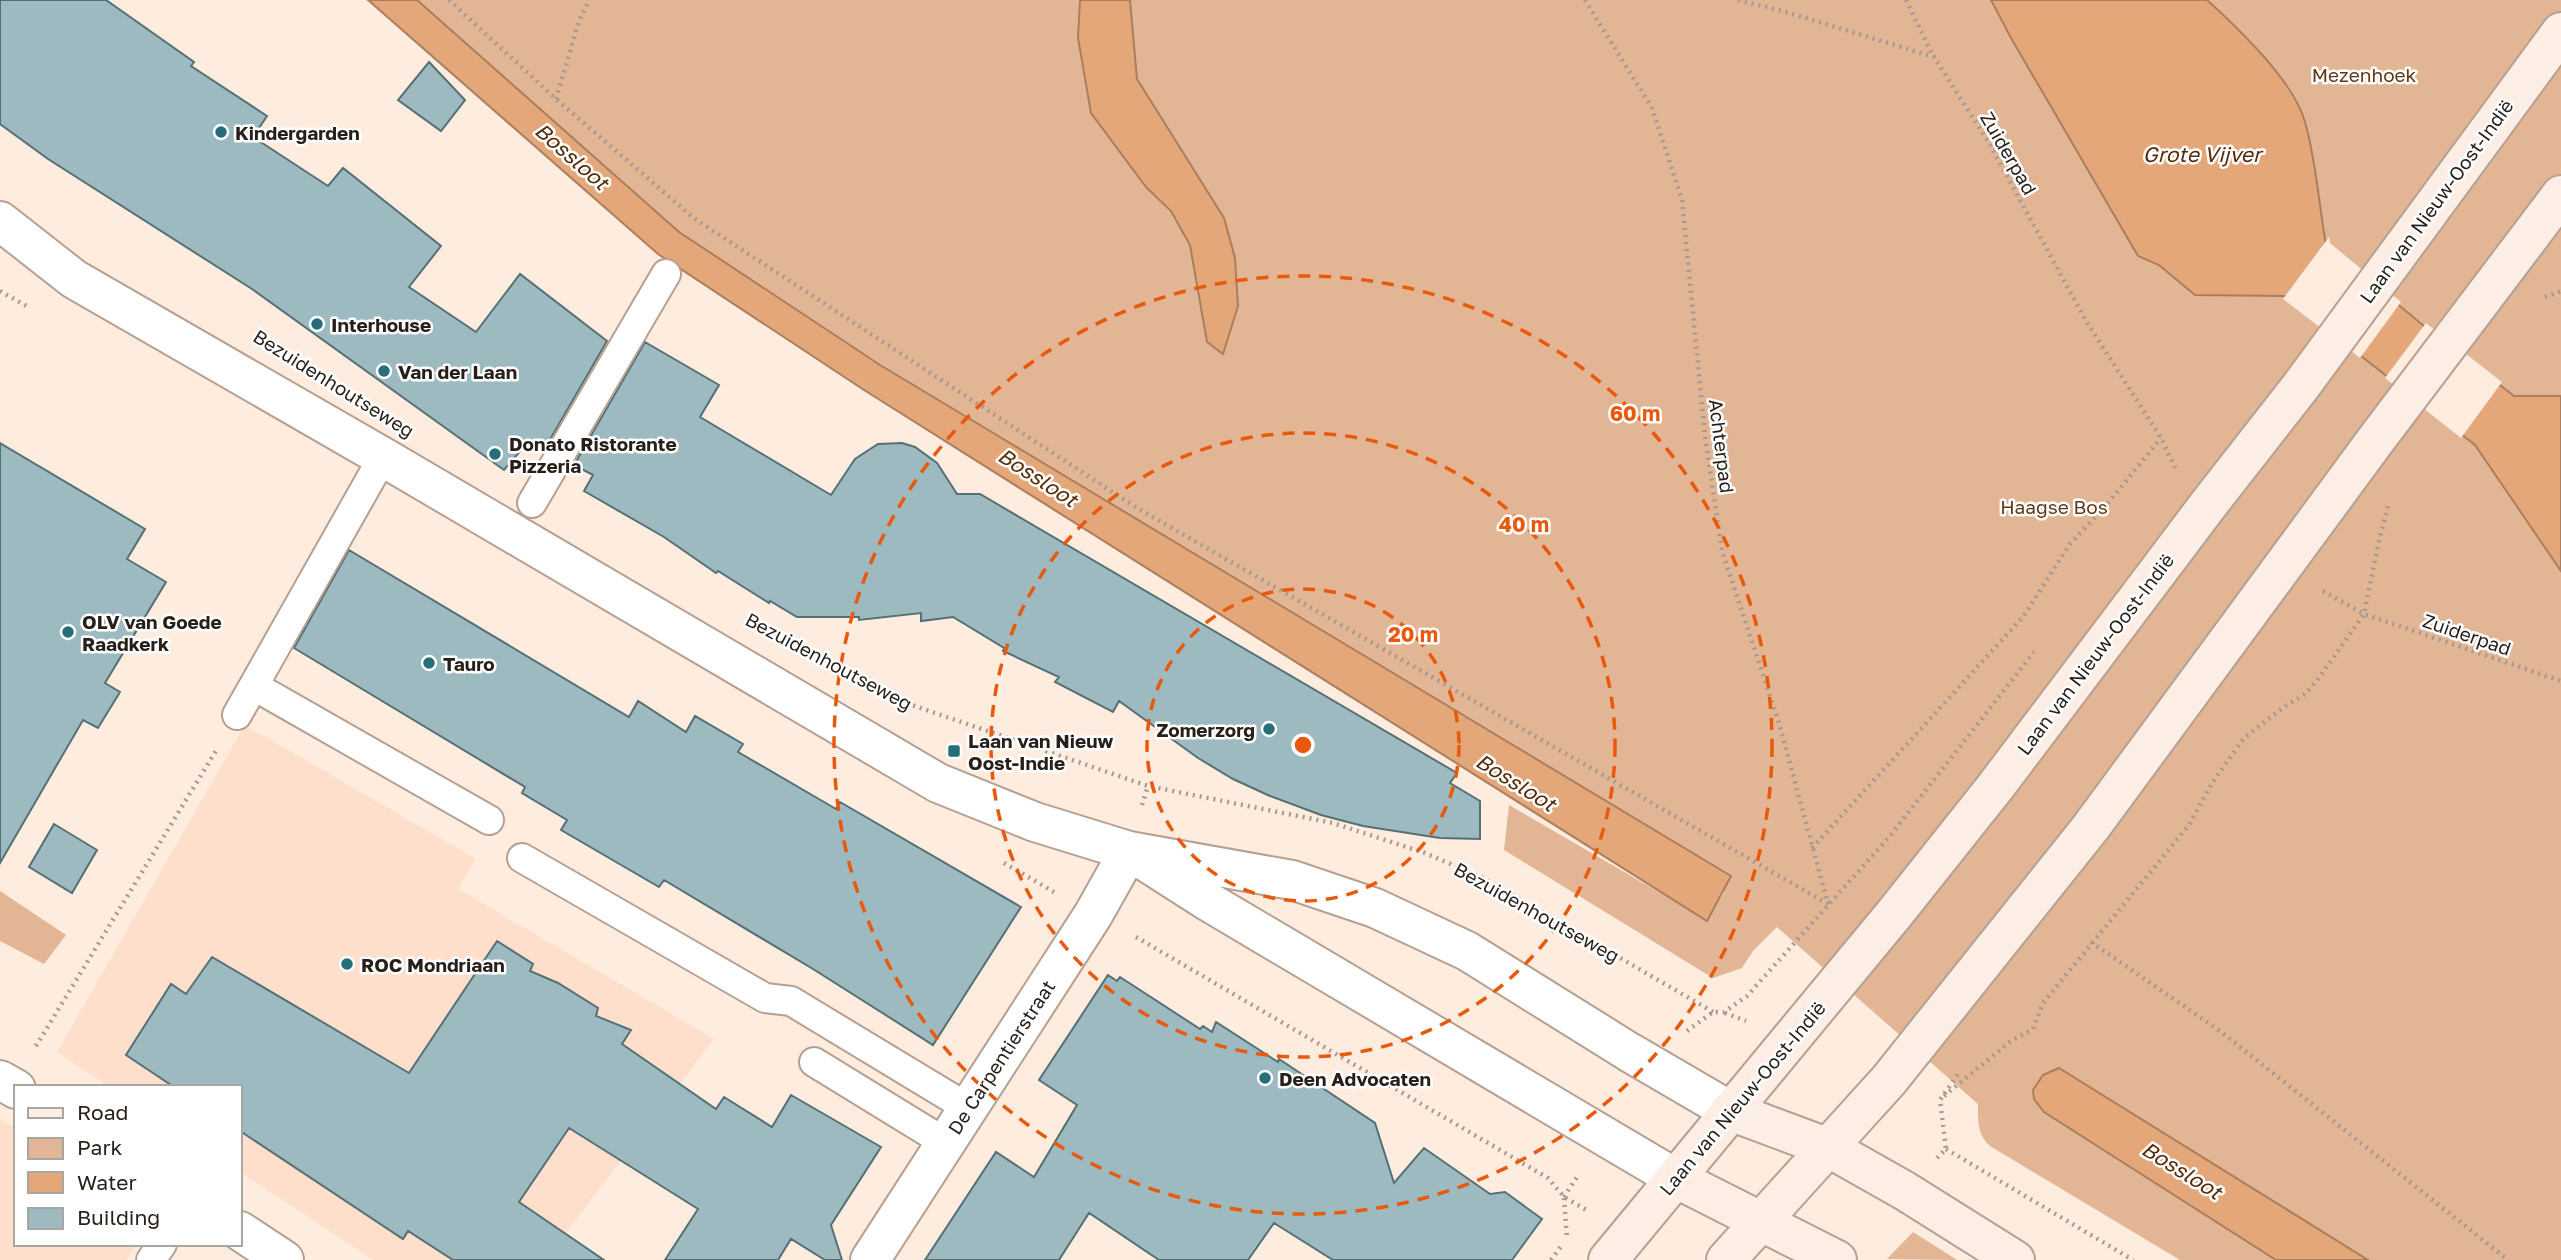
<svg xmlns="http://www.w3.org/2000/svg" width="2561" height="1260" font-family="'Golos Text',sans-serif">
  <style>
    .built { fill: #fddfcb }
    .green { fill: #e2b595 }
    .water { fill: #e4a77a; stroke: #ab7e5d; stroke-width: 2 }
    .pier { fill: #feecdf }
    .building { fill: #9dbac0; stroke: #557075; stroke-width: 2 }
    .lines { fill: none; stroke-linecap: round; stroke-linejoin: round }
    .service-casing { stroke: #b5a091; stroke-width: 32 }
    .minor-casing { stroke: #b5a091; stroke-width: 42 }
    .tertiary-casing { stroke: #b5a091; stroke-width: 42 }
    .secondary-casing { stroke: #b5a091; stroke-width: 42 }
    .path { stroke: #a6988e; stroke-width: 4.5; stroke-dasharray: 2 5; stroke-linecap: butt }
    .service { stroke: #fff; stroke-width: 28 }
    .minor { stroke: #fff; stroke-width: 38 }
    .tertiary { stroke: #fff; stroke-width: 38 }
    .secondary { stroke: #fceee5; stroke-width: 38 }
    .ring { fill: none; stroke: #e8590c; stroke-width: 3.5; stroke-dasharray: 12 9 }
    .poi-dot { fill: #276e7b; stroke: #fff; stroke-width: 2.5 }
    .labels { text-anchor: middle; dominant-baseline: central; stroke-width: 5; stroke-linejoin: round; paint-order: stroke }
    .park-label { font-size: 19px; fill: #613817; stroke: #fff }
    .poi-label { font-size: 19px; font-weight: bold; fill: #271f19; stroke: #fff; text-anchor: start }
    .street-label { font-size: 19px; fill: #271f19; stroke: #fff }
    .water-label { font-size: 21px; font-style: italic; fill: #552d0b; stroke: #fff }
    .centre { fill: #e8590c; stroke: #fff; stroke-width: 3.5 }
    .ring-label { font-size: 21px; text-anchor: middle; font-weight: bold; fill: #e8590c; stroke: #fff; stroke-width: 5; stroke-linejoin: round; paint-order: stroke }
  </style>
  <rect width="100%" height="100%" fill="#feecdf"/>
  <path class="built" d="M 245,725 L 476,859 L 458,889 L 714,1039 L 545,1260 L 374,1260 L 240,1172 L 240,1087 L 110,1087 L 57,1052 Z
    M 0,1119 L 16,1129 L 16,1244 L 137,1244 L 126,1260 L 0,1260 Z"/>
  <path class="green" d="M 417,0 L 2561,0 L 2561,1260 L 2180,1260 L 1990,1146 C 1977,1135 1978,1120 1978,1104 L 1777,927 L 1753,951 L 1742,968 L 1713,978 L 1504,850 L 1509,805 L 1707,920 L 1724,893 L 1054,469 L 880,365 L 679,232 Z
    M 0,891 L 66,935 L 44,964 L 0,941 Z
    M 1913,1232 L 1957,1260 L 1887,1259 Z"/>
  <path class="water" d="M 368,0 L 417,0 L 679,232 L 880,365 L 1731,876 L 1707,921 L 864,390 L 658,254 Z
    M 1080,0 L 1130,0 L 1137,79 L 1224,218 L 1235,258 L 1238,306 L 1223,354 L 1207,342 L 1190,245 L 1171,211 L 1146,187 L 1091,113 L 1078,38 Z
    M 1991,0 L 2207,0 C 2238,28 2294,81 2305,122 C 2316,160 2319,205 2326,245 L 2424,326 L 2514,396 L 2561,396 L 2561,571 L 2475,445 L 2284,296 L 2195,295 L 2159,265 L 2138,256 L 2011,38 Z
    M 2059,1068 L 2368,1260 L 2276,1260 L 2044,1112 L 2034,1099 L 2033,1090 L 2043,1075 Z"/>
  <path class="pier" d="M 2329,237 L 2330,243 L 2401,302 L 2360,358 L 2283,299 Z
    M 2426,323 L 2502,382 L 2461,438 L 2385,378 Z"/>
  <path class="building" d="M 0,0 L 106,0 L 194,62 L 191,66 L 267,116 L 253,137 L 328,186 L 343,168 L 441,246 L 409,287 L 476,332 L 520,274 L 607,341 L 544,450 L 528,442 L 504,470 L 252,289 L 48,159 L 0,124 Z
    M 429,62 L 465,100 L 441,131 L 398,100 Z
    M 645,342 L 719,385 L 700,417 L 831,495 L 855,459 L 878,444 L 902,443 L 915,447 L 937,463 L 957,494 L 980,494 L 1457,773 L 1450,783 L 1480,801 L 1480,839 L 1440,838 L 1363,826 L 1321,815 L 1270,796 L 1233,779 L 1198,758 L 1119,701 L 1113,712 L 1055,682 L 1059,677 L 1003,651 L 1004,648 L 953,617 L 921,621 L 921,613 L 859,620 L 859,617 L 797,617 L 770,601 L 769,603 L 718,571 L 716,573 L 664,537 L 584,491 L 593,475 L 574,465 Z
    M 0,443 L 145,529 L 127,559 L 166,582 L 105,683 L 120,692 L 98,728 L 83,720 L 0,863 Z
    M 349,550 L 629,717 L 638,701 L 686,732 L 695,716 L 743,744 L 738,752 L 836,809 L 840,802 L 1021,907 L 933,1045 L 813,969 L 664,880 L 659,887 L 561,830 L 567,820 L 522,793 L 525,787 L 294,648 Z
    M 54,824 L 97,850 L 72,893 L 29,867 Z
    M 497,941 L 533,964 L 530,971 L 558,983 L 598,1008 L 596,1016 L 631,1030 L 622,1044 L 716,1109 L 724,1097 L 772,1127 L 791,1095 L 881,1147 L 831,1225 L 842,1260 L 825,1260 L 791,1239 L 778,1260 L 665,1260 L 698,1209 L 569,1128 L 519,1202 L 604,1260 L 453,1260 L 408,1231 L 403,1239 L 240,1131 L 240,1087 L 174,1087 L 126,1055 L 171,984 L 186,994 L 212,957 L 409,1073 Z
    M 1108,975 L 1117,981 L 1120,977 L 1200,1029 L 1203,1026 L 1212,1032 L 1216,1022 L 1278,1062 L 1279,1059 L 1375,1123 L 1394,1183 L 1424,1148 L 1490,1194 L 1505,1192 L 1542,1219 L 1512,1260 L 1333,1260 L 1274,1223 L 1248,1260 L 1159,1260 L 1089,1213 L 1059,1260 L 925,1260 L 996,1152 L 1034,1177 L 1077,1105 L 1039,1080 Z"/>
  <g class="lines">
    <defs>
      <path id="service" d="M 532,503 L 666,274
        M 254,686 L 489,820
        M 237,715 L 383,457
        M 522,858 L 765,998 L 791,1001 L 968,1108
        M 814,1062 L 946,1143
        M 151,1260 L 162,1244"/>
      <path id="minor" d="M 0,1080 L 16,1089
        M 240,1231 L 284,1260
        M 870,1260 L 1093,915 L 1129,851"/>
      <path id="tertiary" d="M 0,221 L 74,279 L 383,457 L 938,783 L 1035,822 L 1129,851 L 1292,880 L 1375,908 L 1467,951 L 1629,1052 L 1730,1111
        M 1145,861 L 1209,902 L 1675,1178"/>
      <path id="secondary" d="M 1730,1111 L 1829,1148 L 1905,1191 L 2015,1260
        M 1675,1178 L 1837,1260
        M 1608,1260 L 1895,913 L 1996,786 L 2208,505 L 2301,386 L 2561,32
        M 1726,1260 L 1889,1080 L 2091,827 L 2375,441 L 2561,195"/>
    </defs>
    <use href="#service" class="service-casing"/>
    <use href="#minor" class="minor-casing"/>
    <use href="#tertiary" class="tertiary-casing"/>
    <use href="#secondary" class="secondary-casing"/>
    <path class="path" d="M 449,0 L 556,99 L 695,219 L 1137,508 L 1828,904
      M 1585,0 L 1652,108 L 1682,200 L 1705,436 L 1722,551 L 1779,723 L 1828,904
      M 1738,0 L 1786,12 L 1934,57 L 1989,143 L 2086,321 L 2161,438 L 2176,469
      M 1906,0 L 1933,56
      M 556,99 L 579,21 L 589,0
      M 0,291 L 30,308
      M 2545,297 L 2561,291
      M 2323,591 L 2364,614 L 2561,681
      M 857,677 L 906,703 L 1148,786 L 1333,823 L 1425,853 L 1483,878 L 1713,1012
      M 1142,805 L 1148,786
      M 1812,848 L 2023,617 L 2070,544 L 2108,503 L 2161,438
      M 1004,863 L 1054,892
      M 1136,937 L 1548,1178 L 1564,1197 L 1588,1211
      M 2091,942 L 2220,1031 L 2508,1260
      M 1725,1013 L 1746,1021
      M 1687,1031 L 1713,1012 L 1724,1012 L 1747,996 L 1890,836 L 2034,652
      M 36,1046 L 217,749
      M 1944,1096 L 2011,1041 L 2033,1029 L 2043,1003 L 2189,825 L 2212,783 L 2244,738 L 2284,707 L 2305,694 L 2319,678 L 2364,614 L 2379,541 L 2388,506
      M 1946,1149 L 2133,1260
      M 1937,1158 L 1946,1149 L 1940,1100 L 1958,1074
      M 1564,1197 L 1579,1174
      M 1564,1198 L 1567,1238
      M 1551,1260 L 1562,1245"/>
    <use href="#service" class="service"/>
    <use href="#minor" class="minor"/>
    <use href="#tertiary" class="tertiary"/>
    <use href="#secondary" class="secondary"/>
  </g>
  <g class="ring">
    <circle cx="1303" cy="745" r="156"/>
    <circle cx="1303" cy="745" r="312"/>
    <circle cx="1303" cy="745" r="469"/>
  </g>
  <g class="poi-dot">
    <circle cx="221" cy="132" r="7"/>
    <circle cx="317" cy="324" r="7"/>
    <circle cx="384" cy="371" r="7"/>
    <circle cx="495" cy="454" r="7"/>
    <circle cx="68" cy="632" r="7"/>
    <circle cx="429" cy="663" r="7"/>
    <circle cx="1269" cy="729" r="7"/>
    <rect x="947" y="744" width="14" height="14" rx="3.5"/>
    <circle cx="347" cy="964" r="7"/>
    <circle cx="1265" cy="1078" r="7"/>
  </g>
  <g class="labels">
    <g class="park-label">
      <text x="2364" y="74">Mezenhoek</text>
      <text x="2054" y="506">Haagse Bos</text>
    </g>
    <g class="poi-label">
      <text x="235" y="132">Kindergarden</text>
      <text x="331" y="324">Interhouse</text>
      <text x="398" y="371">Van der Laan</text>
      <text x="509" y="443">Donato Ristorante<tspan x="509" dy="22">Pizzeria</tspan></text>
      <text x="82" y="621">OLV van Goede<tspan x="82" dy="22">Raadkerk</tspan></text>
      <text x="443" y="663">Tauro</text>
      <text x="1255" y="729" text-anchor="end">Zomerzorg</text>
      <text x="968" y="740">Laan van Nieuw<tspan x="968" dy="22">Oost-Indie</tspan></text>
      <text x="361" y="964">ROC Mondriaan</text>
      <text x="1279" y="1078">Deen Advocaten</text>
    </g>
    <g class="street-label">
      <text transform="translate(2009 153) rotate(60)">Zuiderpad</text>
      <text transform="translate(2436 201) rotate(-54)">Laan van Nieuw-Oost-Indië</text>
      <text transform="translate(334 383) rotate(32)">Bezuidenhoutseweg</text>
      <text transform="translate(1722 446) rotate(83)">Achterpad</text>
      <text transform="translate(2467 634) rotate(19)">Zuiderpad</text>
      <text transform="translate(2095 654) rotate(-53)">Laan van Nieuw-Oost-Indië</text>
      <text transform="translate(829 661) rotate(28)">Bezuidenhoutseweg</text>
      <text transform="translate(1537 912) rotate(29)">Bezuidenhoutseweg</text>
      <text transform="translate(1001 1057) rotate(-57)">De Carpentierstraat</text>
      <text transform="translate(1742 1098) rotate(-50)">Laan van Nieuw-Oost-Indië</text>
    </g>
    <g class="water-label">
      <text x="2202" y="154">Grote Vijver</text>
      <text transform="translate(572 156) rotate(41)">Bossloot</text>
      <text transform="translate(1038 477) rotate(33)">Bossloot</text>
      <text transform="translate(1516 782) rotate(32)">Bossloot</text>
      <text transform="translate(2182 1170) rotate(32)">Bossloot</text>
    </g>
  </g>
  <circle cx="1303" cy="745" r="10" class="centre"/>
  <g class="ring-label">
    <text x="1635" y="421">60 m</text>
    <text x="1524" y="532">40 m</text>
    <text x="1413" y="642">20 m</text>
  </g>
  <rect x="14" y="1085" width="228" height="161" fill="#ffffff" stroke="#a9a5a3" stroke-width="2"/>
  <rect x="28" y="1108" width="35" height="10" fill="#fceee5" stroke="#a9a5a3" stroke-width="2"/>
  <text x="77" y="1120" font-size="21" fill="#271f19">Road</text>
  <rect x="28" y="1138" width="35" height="21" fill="#e2b595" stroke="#a9a5a3" stroke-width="2"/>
  <text x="77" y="1155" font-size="21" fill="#271f19">Park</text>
  <rect x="28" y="1172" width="35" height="21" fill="#e4a77a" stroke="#a9a5a3" stroke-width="2"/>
  <text x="77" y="1190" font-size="21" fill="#271f19">Water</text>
  <rect x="28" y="1208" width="35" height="21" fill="#9dbac0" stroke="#a9a5a3" stroke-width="2"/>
  <text x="77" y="1225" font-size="21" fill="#271f19">Building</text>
</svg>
